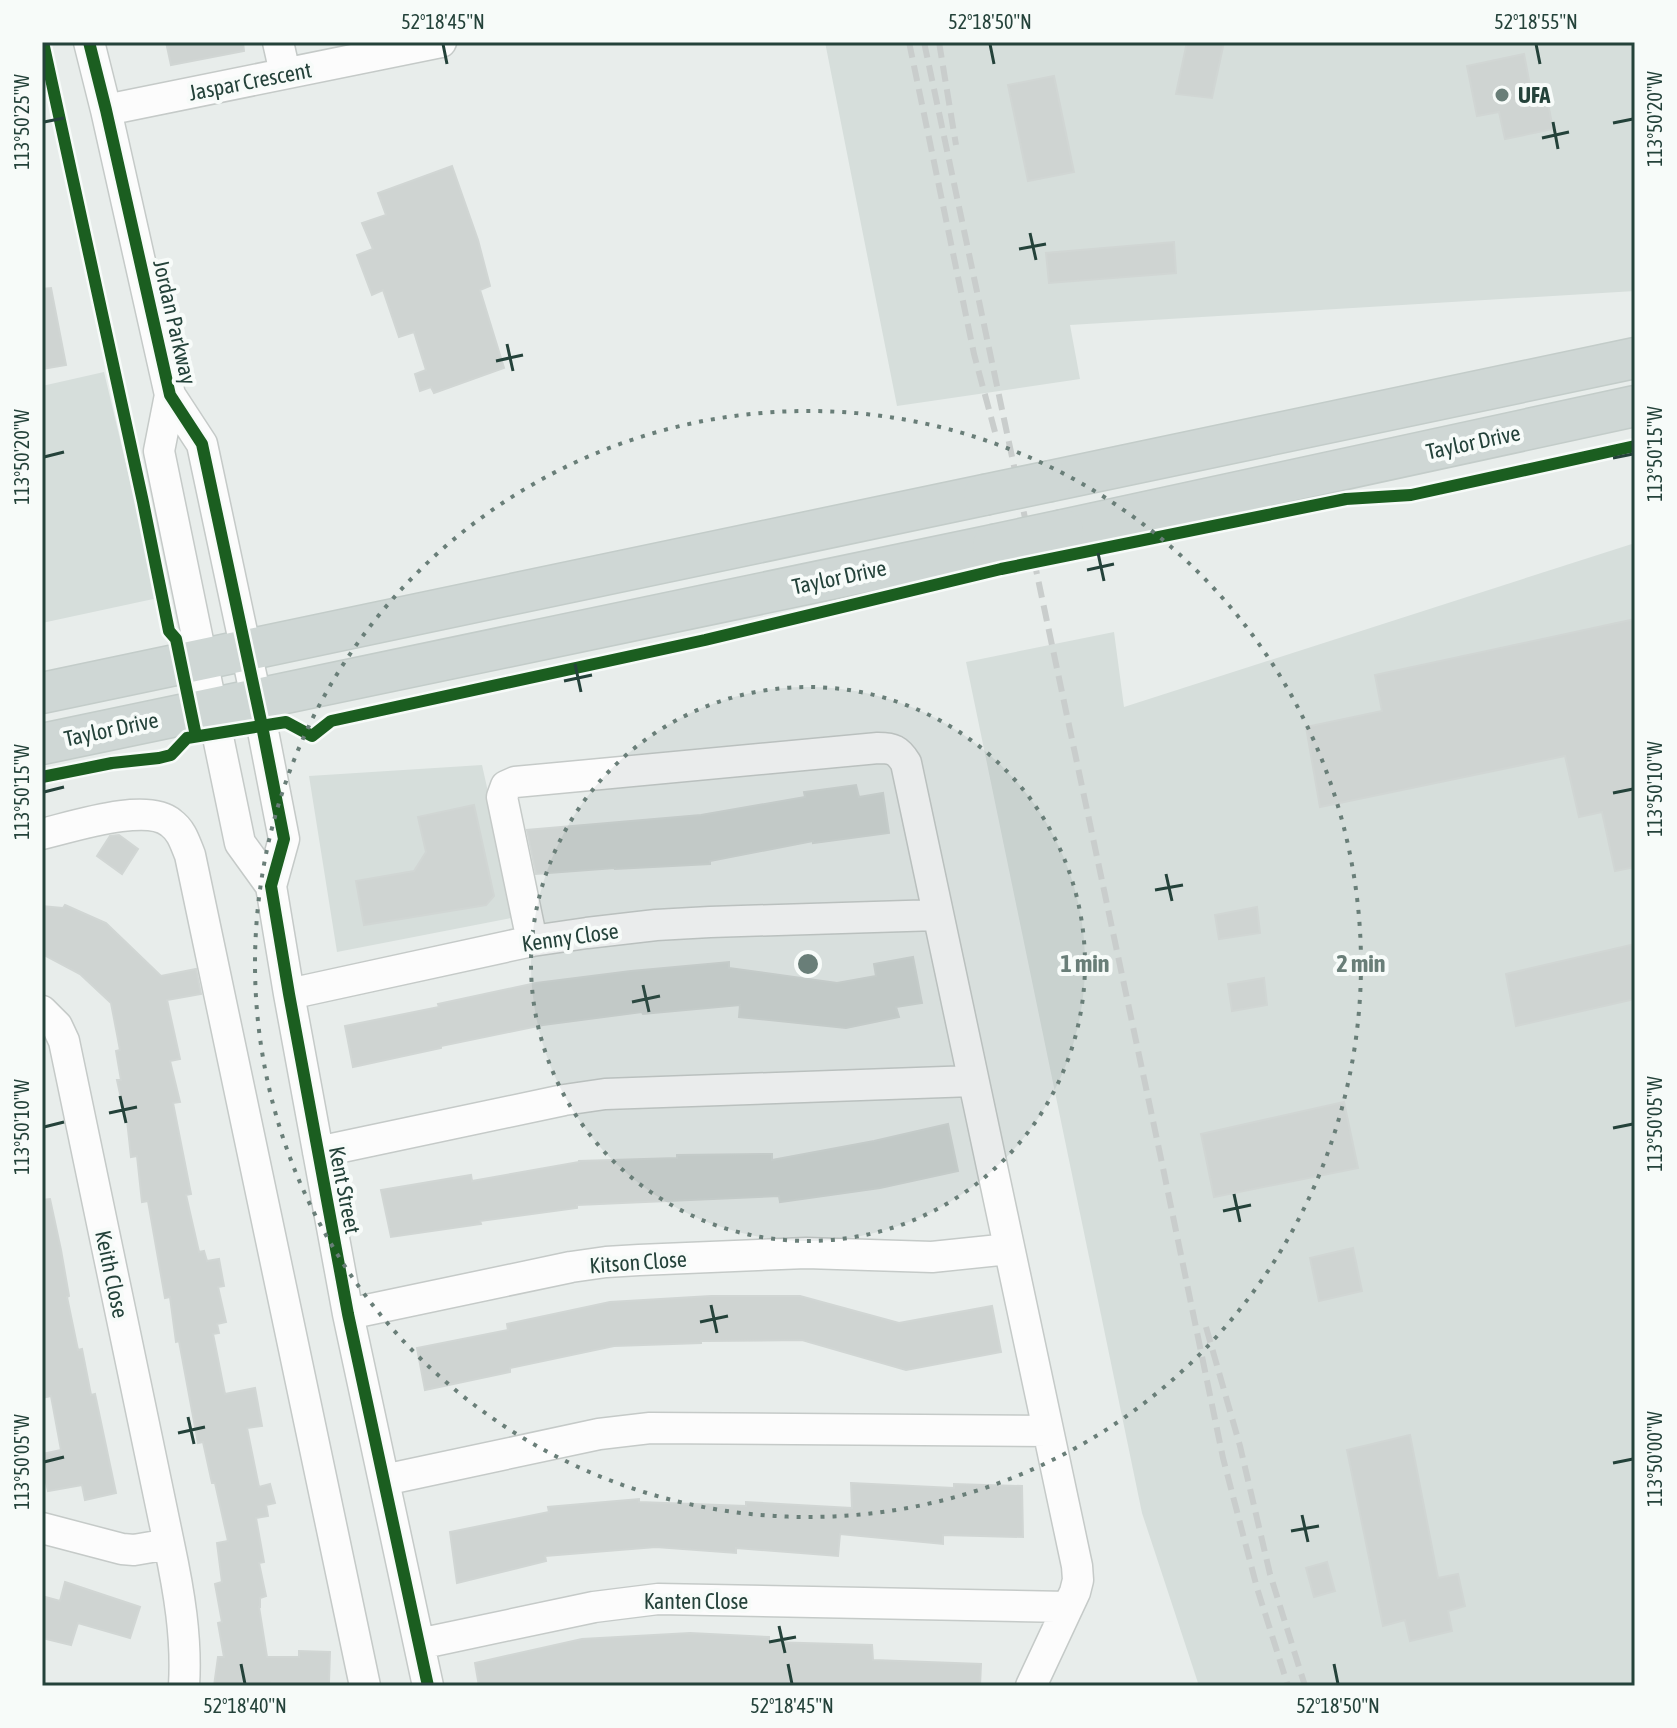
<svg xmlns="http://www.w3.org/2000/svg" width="1677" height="1728" font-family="'Asap Condensed',sans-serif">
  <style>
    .built { fill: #d6dedb }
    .building { fill: #cfd4d2; stroke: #d1d6d4; stroke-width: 2 }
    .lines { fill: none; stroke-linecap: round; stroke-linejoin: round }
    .minor-casing { stroke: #c5cac8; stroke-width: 33 }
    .major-casing { stroke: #c3ccc9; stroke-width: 43 }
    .minor { stroke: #fcfcfc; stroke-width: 30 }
    .major { stroke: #cfd7d5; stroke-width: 40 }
    .rail { stroke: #c9cdcc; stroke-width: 6; stroke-dasharray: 16 8; stroke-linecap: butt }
    .major-bridge-casing { stroke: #c3ccc9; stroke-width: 43; stroke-linecap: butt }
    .major-bridge { stroke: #cfd7d5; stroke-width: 40 }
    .cycleway-casing { stroke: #f7fbf9; stroke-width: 17 }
    .cycleway { stroke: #1b5e20; stroke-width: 12 }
    .ticks { fill: none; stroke: #24423a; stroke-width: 3 }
    .ring { fill: none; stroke: #697e78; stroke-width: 4; stroke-dasharray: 4 8 }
    .poi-dot { fill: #697e78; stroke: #f7fbf9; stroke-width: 3 }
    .labels { text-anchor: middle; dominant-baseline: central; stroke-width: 8; stroke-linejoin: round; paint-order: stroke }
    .street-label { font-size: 22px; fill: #24423a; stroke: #f7fbf9 }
    .poi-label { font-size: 22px; font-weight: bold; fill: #24423a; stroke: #f7fbf9; text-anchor: start }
    .centre { fill: #697e78; stroke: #f7fbf9; stroke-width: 4 }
    .ring-label { font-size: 24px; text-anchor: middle; font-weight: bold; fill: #697e78; stroke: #f7fbf9; stroke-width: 8; stroke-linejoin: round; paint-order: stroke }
    .neatline { fill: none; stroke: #24423a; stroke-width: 3 }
    .ticks-label { font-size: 20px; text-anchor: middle; fill: #24423a }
  </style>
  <rect width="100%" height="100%" fill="#e8edeb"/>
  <path class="built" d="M 825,42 L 1635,42 L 1635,291 L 1070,325 L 1080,379 L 897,406 Z
    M 104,372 L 158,598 L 42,623 L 42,386 Z
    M 1635,543 L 1635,1686 L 1199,1686 L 1142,1513 L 966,662 L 1114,632 L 1124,707 Z
    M 482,765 L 516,917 L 337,952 L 309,776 Z"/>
  <path class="building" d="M 166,42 L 243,42 L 244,51 L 171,65 Z
    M 1187,42 L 1224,42 L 1212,98 L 1176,94 Z
    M 1524,54 L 1532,96 L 1546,93 L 1553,129 L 1505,139 L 1499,112 L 1477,116 L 1467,66 Z
    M 1054,76 L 1074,172 L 1028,181 L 1008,85 Z
    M 452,166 L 478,240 L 490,286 L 480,290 L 504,368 L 434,393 L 431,387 L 420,391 L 415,374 L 426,370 L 414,332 L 399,337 L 383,290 L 372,295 L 357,255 L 373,249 L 362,223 L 386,215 L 378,193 Z
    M 1174,242 L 1176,273 L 1049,283 L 1046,253 Z
    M 51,288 L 66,365 L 42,369 L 42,289 Z
    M 1635,619 L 1635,867 L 1615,871 L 1602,812 L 1579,817 L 1565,756 L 1320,807 L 1306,727 L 1382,711 L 1375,675 Z
    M 856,785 L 859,797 L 883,793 L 889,833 L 813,843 L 813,841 L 710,861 L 710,864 L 615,869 L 615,868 L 536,874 L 527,830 L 701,815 L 805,797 L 804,792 Z
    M 474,805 L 494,896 L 486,905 L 364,925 L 356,881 L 414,871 L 426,852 L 418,817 Z
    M 119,835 L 138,849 L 122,874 L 97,856 L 110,836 Z
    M 65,905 L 106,923 L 161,976 L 196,969 L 201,994 L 167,1000 L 180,1059 L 170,1061 L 180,1102 L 173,1103 L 191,1194 L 186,1195 L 199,1252 L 204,1251 L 207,1261 L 219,1259 L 224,1286 L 218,1287 L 226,1322 L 217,1324 L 219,1333 L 213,1334 L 225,1394 L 255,1388 L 262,1426 L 247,1428 L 259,1487 L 270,1484 L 275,1503 L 266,1505 L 268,1516 L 256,1518 L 264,1562 L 259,1563 L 266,1596 L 260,1598 L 260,1607 L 259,1607 L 267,1657 L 299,1657 L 299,1651 L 330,1652 L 329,1682 L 272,1682 L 272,1686 L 214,1686 L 218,1657 L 224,1657 L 218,1623 L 222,1622 L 215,1584 L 222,1582 L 217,1543 L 228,1541 L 215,1483 L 212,1483 L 203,1442 L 198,1443 L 179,1341 L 176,1342 L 170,1297 L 165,1298 L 148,1201 L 142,1202 L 137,1156 L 131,1157 L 126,1111 L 124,1112 L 117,1080 L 121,1080 L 116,1051 L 120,1050 L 111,1003 L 80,974 L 42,954 L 42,906 L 63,908 Z
    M 1257,907 L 1260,933 L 1219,939 L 1215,915 Z
    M 1635,944 L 1635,999 L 1516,1026 L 1506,974 Z
    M 913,957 L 922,1003 L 896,1007 L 899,1017 L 846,1028 L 739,1017 L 740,1005 L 643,1014 L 642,1012 L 543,1025 L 441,1046 L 441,1048 L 353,1067 L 345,1026 L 439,1007 L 438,1004 L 536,983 L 631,971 L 729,962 L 729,968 L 837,983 L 876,976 L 874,964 Z
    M 1264,978 L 1267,1005 L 1232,1011 L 1228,984 Z
    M 1344,1102 L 1358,1168 L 1214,1197 L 1201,1134 Z
    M 948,1124 L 958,1171 L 880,1188 L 780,1202 L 779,1196 L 577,1205 L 577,1208 L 480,1221 L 481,1224 L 391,1237 L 381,1190 L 471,1175 L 472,1181 L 579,1162 L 579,1161 L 677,1158 L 677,1155 L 772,1154 L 772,1160 L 874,1141 Z
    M 50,1199 L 61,1250 L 69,1296 L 67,1297 L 78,1350 L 82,1349 L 91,1395 L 95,1394 L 116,1493 L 85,1500 L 82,1485 L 48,1491 L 42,1465 L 42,1454 L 61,1450 L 51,1396 L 46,1397 L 42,1378 L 42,1200 Z
    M 1353,1248 L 1362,1291 L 1319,1301 L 1310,1258 Z
    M 711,1296 L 800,1296 L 899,1323 L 992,1306 L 1001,1352 L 906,1370 L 802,1340 L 701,1341 L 701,1343 L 614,1346 L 510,1368 L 510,1372 L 425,1390 L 417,1348 L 508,1330 L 507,1324 L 610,1302 Z
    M 1410,1435 L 1438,1578 L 1458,1574 L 1465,1606 L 1448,1611 L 1452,1631 L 1410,1641 L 1405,1620 L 1383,1626 L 1347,1450 Z
    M 851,1483 L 954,1488 L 954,1484 L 1022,1486 L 1023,1537 L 943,1535 L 943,1544 L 840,1534 L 838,1556 L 736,1548 L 736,1553 L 656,1547 L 545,1556 L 546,1561 L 457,1583 L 450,1532 L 549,1512 L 548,1507 L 639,1499 L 639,1502 L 746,1506 L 746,1502 L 852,1508 Z
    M 1327,1562 L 1335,1591 L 1314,1597 L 1306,1568 Z
    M 65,1582 L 140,1607 L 130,1638 L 78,1623 L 71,1645 L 42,1638 L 42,1596 L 60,1601 Z
    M 690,1633 L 769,1637 L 769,1642 L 872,1645 L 873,1660 L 981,1664 L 980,1686 L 479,1686 L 475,1663 L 582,1639 Z"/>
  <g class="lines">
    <defs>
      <path id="minor" d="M 89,42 L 106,110 L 170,395 L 202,444 L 262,726 L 284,839 L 271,886 L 289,994 L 348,1314 L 428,1686
        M 278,42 L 285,73
        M 106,110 L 441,42
        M 170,395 L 159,451 L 202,660 L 240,843 L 271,886
        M 42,834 C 72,827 147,802 171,823 C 182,831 185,843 190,855 L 365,1686
        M 532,941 L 502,797 L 506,786 L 515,782 L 878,748 C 893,748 898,750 906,763 L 1077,1566 L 1078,1580 L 1075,1592 L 1031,1686
        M 289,994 L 532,941 L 587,933 L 656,925 L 710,922 L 938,915
        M 42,1011 L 57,1026 L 64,1041 L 169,1544 L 134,1550 L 122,1549 L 42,1528
        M 318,1152 L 564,1100 L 605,1094 L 973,1081
        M 348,1314 L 571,1267 L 606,1262 L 639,1260 L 806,1253 L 932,1257 L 1009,1249
        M 384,1480 L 599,1434 L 650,1428 L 1048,1431
        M 169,1544 C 179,1591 187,1638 184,1686
        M 419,1644 L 594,1607 L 658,1599 L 1068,1607"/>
      <path id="major" d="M 1051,481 L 1635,358
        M 1063,530 L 1635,406
        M 42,693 L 984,495
        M 42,744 L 993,545"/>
    </defs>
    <use href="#minor" class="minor-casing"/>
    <use href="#major" class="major-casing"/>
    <use href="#minor" class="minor"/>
    <use href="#major" class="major"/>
    <path class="rail" d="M 909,42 L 974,354 L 995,432
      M 924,42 L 1163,1168 L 1223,1458 L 1257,1588 L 1288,1686
      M 939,42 L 956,145
      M 1206,1327 L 1240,1446 L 1270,1574 L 1305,1686"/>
    <defs>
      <path id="major-bridge" d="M 984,495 L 1051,481
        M 993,545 L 1063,530"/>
    </defs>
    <use href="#major-bridge" class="major-bridge-casing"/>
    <use href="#major-bridge" class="major-bridge"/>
    <defs>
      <path id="cycleway" d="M 43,42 L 143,502 L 169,631 L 176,639 L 196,736
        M 89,42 L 106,110 L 170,395 L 202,444 L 262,726 L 284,839 L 271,886 L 289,994 L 348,1314 L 428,1686
        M 42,777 L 112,763 L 159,758 L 171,755 L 187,738 L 286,722 L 312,736 L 331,721 L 705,640 L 1001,569 L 1346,499 L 1411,495 L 1635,446"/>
    </defs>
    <use href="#cycleway" class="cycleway-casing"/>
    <use href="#cycleway" class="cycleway"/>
  </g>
  <path class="ticks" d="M 443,44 L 447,64M 990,44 L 994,64M 1536,44 L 1540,64M 44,122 L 64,118M 1553,122 L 1558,149M 1613,123 L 1633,119M 1542,138 L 1569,132M 1030,233 L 1036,260M 1019,249 L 1046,244M 507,344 L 513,371M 496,361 L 523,355M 44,457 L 64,452M 1613,458 L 1633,454M 1098,553 L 1104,581M 1087,570 L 1114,564M 575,664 L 581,692M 564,681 L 592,675M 44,792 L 64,787M 1613,793 L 1633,789M 1166,874 L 1172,901M 1155,890 L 1183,885M 643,985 L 649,1012M 632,1002 L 660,996M 120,1096 L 126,1123M 109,1113 L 137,1107M 44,1127 L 64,1122M 1613,1128 L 1633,1124M 1234,1194 L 1240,1222M 1223,1211 L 1251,1205M 711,1305 L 717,1333M 700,1322 L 728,1316M 188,1417 L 194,1444M 178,1433 L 205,1427M 44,1462 L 64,1457M 1613,1463 L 1633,1459M 1302,1515 L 1308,1542M 1291,1531 L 1319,1526M 779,1626 L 785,1653M 769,1642 L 796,1637M 241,1664 L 245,1684M 788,1664 L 792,1684M 1334,1664 L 1338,1684"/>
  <circle cx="808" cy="964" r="277" fill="#697e78" fill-opacity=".12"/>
  <g class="ring">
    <circle cx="808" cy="964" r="277"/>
    <circle cx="808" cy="964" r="553"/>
  </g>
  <circle class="poi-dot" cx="1502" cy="95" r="8"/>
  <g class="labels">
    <g class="street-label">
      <text transform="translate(250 81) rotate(-11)">Jaspar Crescent</text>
      <text transform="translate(175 322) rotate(77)">Jordan Parkway</text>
      <text transform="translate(1473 442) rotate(-12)">Taylor Drive</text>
      <text transform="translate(839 577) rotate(-12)">Taylor Drive</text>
      <text transform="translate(111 729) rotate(-12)">Taylor Drive</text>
      <text transform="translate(570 937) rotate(-8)">Kenny Close</text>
      <text transform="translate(345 1190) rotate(79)">Kent Street</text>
      <text transform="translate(638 1262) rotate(-4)">Kitson Close</text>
      <text transform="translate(112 1274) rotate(78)">Keith Close</text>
      <text x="696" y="1601">Kanten Close</text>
    </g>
    <g class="poi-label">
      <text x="1518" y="95">UFA</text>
    </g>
  </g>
  <circle cx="808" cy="964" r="12" class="centre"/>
  <g class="ring-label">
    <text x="1085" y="972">1 min</text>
    <text x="1361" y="972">2 min</text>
  </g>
  <rect width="1677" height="1728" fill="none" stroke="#f7fbf9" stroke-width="88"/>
  <rect x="44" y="44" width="1589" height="1640" class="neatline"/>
  <g class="ticks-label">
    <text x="443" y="29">52°18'45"N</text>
    <text x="990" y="29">52°18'50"N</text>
    <text x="1536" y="29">52°18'55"N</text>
    <text transform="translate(1655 119) rotate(-90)" y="7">113°50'20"W</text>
    <text transform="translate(22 122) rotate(-90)" y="7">113°50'25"W</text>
    <text transform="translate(1655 454) rotate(-90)" y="7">113°50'15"W</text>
    <text transform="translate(22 457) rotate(-90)" y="7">113°50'20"W</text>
    <text transform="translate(1655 789) rotate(-90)" y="7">113°50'10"W</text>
    <text transform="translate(22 792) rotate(-90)" y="7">113°50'15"W</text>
    <text transform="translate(1655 1124) rotate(-90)" y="7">113°50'05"W</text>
    <text transform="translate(22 1127) rotate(-90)" y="7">113°50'10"W</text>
    <text transform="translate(1655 1459) rotate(-90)" y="7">113°50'00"W</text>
    <text transform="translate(22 1462) rotate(-90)" y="7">113°50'05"W</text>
    <text x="245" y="1713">52°18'40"N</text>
    <text x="792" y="1713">52°18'45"N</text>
    <text x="1338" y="1713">52°18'50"N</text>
  </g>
</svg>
